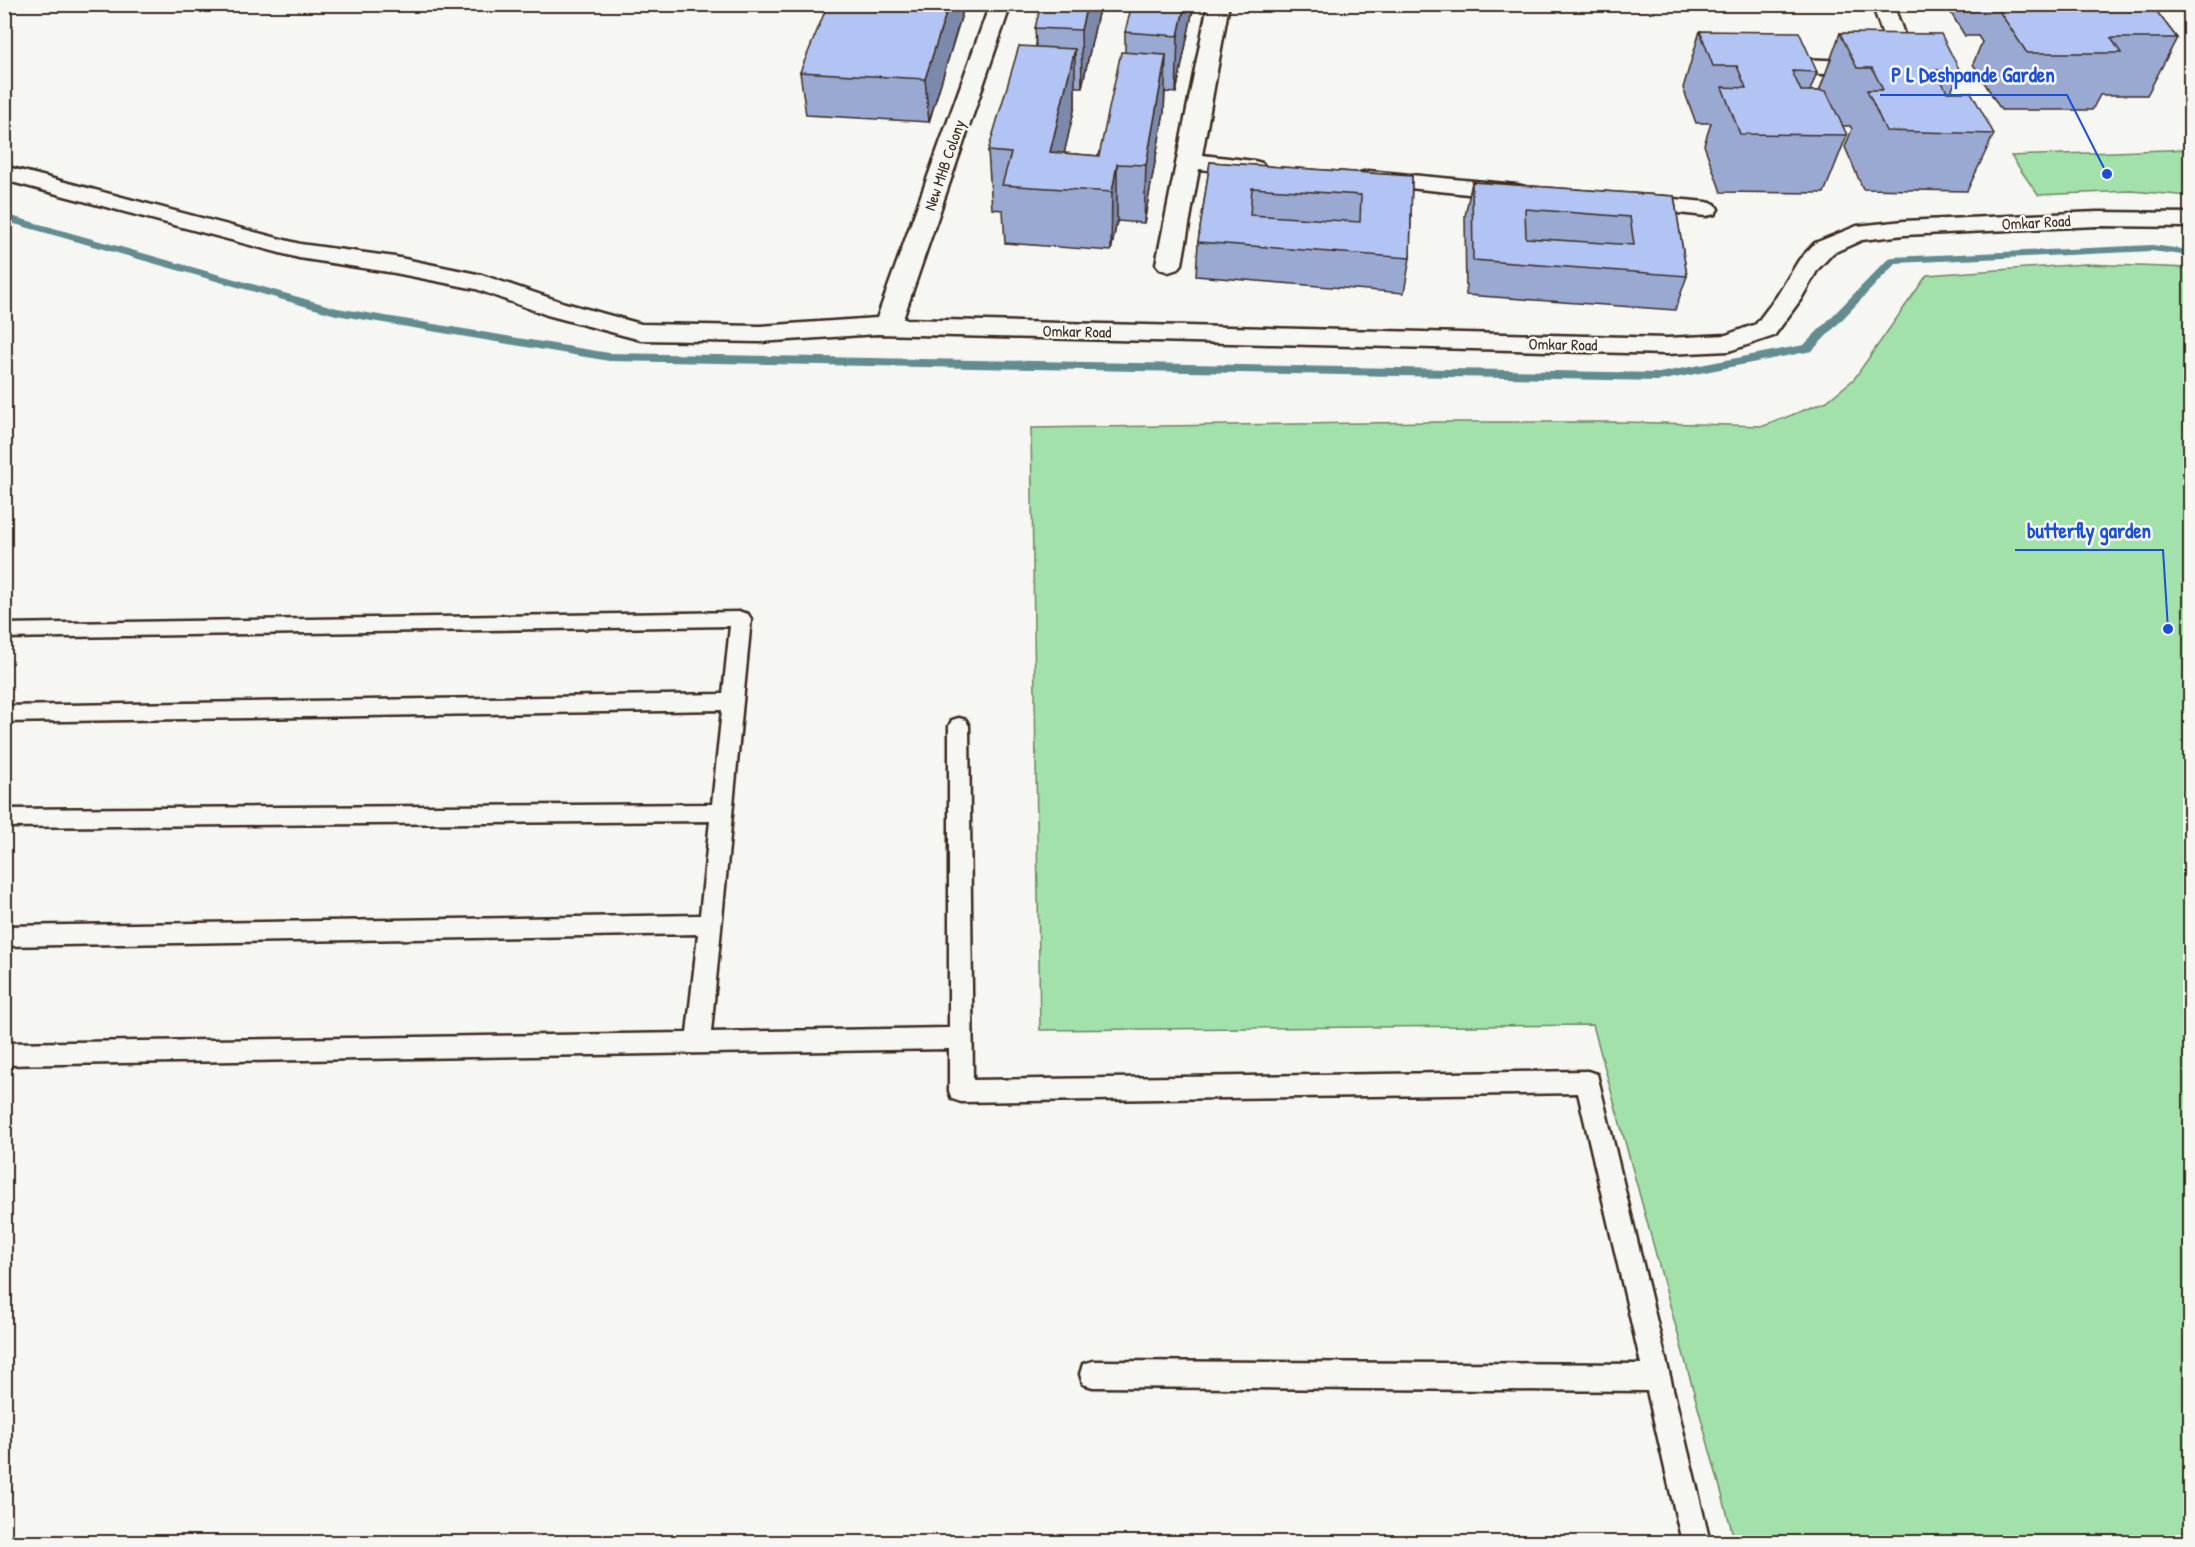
<svg xmlns="http://www.w3.org/2000/svg" width="2195" height="1547" font-family="'Patrick Hand',sans-serif">
  <style>
    .green { fill: #a2e1aa; stroke: #6e8664; stroke-width: 1.5 }
    .lines { fill: none; stroke-linecap: round; stroke-linejoin: round }
    .stream { fill: #638c90; fill-rule: evenodd }
    .service-casing { stroke: #3b2a1e; stroke-width: 5 }
    .minor-casing { stroke: #3b2a1e; stroke-width: 5 }
    .service { fill: #f6f6f2; fill-rule: evenodd }
    .minor { fill: #f6f6f2; fill-rule: evenodd }
    .wall { fill: #99a9d2; stroke: #3b2a1e; stroke-width: 1.5 }
    .shaded-wall { fill: #7d89ab; stroke: #3b2a1e; stroke-width: 1.5 }
    .building { fill: #b2c4f4; stroke: #3b2a1e; stroke-width: 1.5; fill-rule: evenodd }
    .labels { text-anchor: middle; dominant-baseline: central; stroke-width: 5; stroke-linejoin: round; paint-order: stroke }
    .far-street-label { font-size: 16px; fill: #3b2a1e; stroke: #f6f6f2 }
    .leader { fill: none; stroke: #1d4ed8; stroke-width: 2 }
    .callout-dot { fill: #1d4ed8; stroke: #f6f6f2; stroke-width: 2 }
    .callout-label { font-size: 21px; text-anchor: middle; font-weight: bold; fill: #1d4ed8; stroke: #f6f6f2; stroke-width: 5; stroke-linejoin: round; paint-order: stroke }
  </style>
  <rect width="100%" height="100%" fill="#f6f6f2"/>
  <filter id="ink" filterUnits="userSpaceOnUse"><feTurbulence type="fractalNoise" baseFrequency=".0167" numOctaves="2"/><feDisplacementMap in="SourceGraphic" scale="12" xChannelSelector="R" yChannelSelector="G"/><feConvolveMatrix kernelMatrix="1 2 1 2 8 2 1 2 1" color-interpolation-filters="sRGB"/></filter>
  <g filter="url(#ink)">
    <path class="green" d="M 2190,149 L 2190,196 L 2131,191 L 2038,195 L 2011,156 Z
      M 2085,264 L 2190,268 L 2190,1542 L 1735,1542 L 1593,1025 L 1040,1030 L 1031,428 L 1432,422 L 1624,422 L 1764,426 L 1827,401 L 1854,379 L 1927,275 Z"/>
    <g class="lines">
      <path class="stream" d="M 4,214 L 337,308 L 609,353 L 1659,373 L 1804,345 L 1889,258 L 1893,257 L 2152,245 L 2190,250 L 2190,256 L 2152,251 L 1896,263 L 1812,351 L 1659,381 L 609,361 L 336,315 L 4,221 Z"/>
      <defs>
        <path id="service" d="M 741,612 L 748,614 L 751,619 L 711,1032 L 949,1028 L 949,726 L 952,720 L 959,718 L 966,720 L 969,726 L 973,1080 L 1588,1071 L 1597,1074 L 1710,1542 L 1682,1542 L 1647,1391 L 1093,1387 L 1083,1384 L 1080,1374 L 1083,1364 L 1093,1361 L 1641,1364 L 1578,1093 L 961,1102 L 952,1099 L 949,1091 L 949,1049 L 4,1065 L 4,1043 L 687,1033 L 698,934 L 4,946 L 4,926 L 700,915 L 710,821 L 4,827 L 4,809 L 712,804 L 722,710 L 4,722 L 4,706 L 723,694 L 730,626 L 4,638 L 4,624 Z"/>
        <path id="minor" d="M 990,4 L 1011,4 L 903,319 L 1667,338 L 1726,335 L 1756,324 L 1777,296 L 1799,260 L 1815,243 L 1857,226 L 1904,221 L 2097,212 L 2190,213 L 2190,227 L 2097,226 L 1904,235 L 1862,240 L 1833,253 L 1818,269 L 1801,299 L 1774,336 L 1729,351 L 1667,354 L 877,334 L 760,342 L 641,340 L 547,315 L 476,289 L 395,273 L 299,258 L 4,180 L 4,166 L 300,244 L 395,257 L 482,275 L 565,303 L 641,324 L 760,326 L 877,318 Z
          M 1208,4 L 1229,4 L 1202,155 L 1254,161 L 1262,163 L 1266,168 L 1262,173 L 1254,175 L 1199,169 L 1182,264 L 1178,269 L 1169,272 L 1160,269 L 1156,264 Z
          M 1872,4 L 1893,4 L 1915,64 L 1912,69 L 1879,76 L 1769,72 L 1761,70 L 1758,65 L 1761,60 L 1769,58 L 1879,62 L 1892,60 Z
          M 1368,171 L 1517,185 L 1525,187 L 1529,192 L 1525,197 L 1517,199 L 1360,183 L 1356,178 L 1360,173 Z
          M 1631,195 L 1706,202 L 1715,204 L 1718,209 L 1715,214 L 1706,216 L 1622,207 L 1619,202 L 1622,197 Z"/>
      </defs>
      <use href="#service" class="service-casing"/>
      <use href="#minor" class="minor-casing"/>
      <use href="#service" class="service"/>
      <use href="#minor" class="minor"/>
    </g>
    <path class="wall" d="M 965,4 L 929,122 L 806,115 L 800,72 Z
      M 1100,4 L 1082,87 L 1075,87 L 1075,106 L 1064,153 L 1099,156 L 1125,52 L 1125,32 L 1194,4 L 1176,93 L 1165,92 L 1164,112 L 1144,223 L 1117,221 L 1111,251 L 1005,243 L 1003,210 L 992,209 L 988,151 L 1036,47 L 1035,28 Z
      M 1952,4 L 2151,4 L 2177,38 L 2147,95 L 2100,95 L 2092,110 L 2001,110 L 1973,64 L 1982,42 L 1978,36 L 1965,36 L 1949,10 Z
      M 1700,31 L 1817,72 L 1810,91 L 1820,91 L 1820,89 L 1840,33 L 1960,71 L 1951,92 L 1994,134 L 1967,191 L 1863,189 L 1845,147 L 1852,129 L 1850,126 L 1842,126 L 1847,135 L 1824,193 L 1721,192 L 1704,145 L 1711,123 L 1696,123 L 1683,88 Z
      M 1210,162 L 1412,176 L 1410,258 L 1404,293 L 1196,276 L 1198,242 Z
      M 1472,182 L 1674,196 L 1687,276 L 1675,310 L 1466,295 L 1465,216 Z"/>
    <path class="shaded-wall" d="M 949,4 L 965,4 L 929,122 L 925,79 Z
      M 1087,4 L 1100,4 L 1082,87 L 1081,30 Z
      M 1185,4 L 1194,4 L 1176,93 L 1178,36 Z
      M 1075,49 L 1075,106 L 1056,189 L 1050,152 Z
      M 1166,55 L 1164,112 L 1144,223 L 1146,165 Z
      M 1117,164 L 1117,221 L 1111,251 L 1112,192 Z"/>
    <path class="building" d="M 828,4 L 949,4 L 925,79 L 800,72 Z
      M 1041,4 L 1087,4 L 1081,30 L 1035,28 Z
      M 1132,4 L 1185,4 L 1178,36 L 1125,32 Z
      M 2019,4 L 2151,4 L 2177,38 L 2111,38 L 2121,53 L 2027,53 L 1997,8 L 2022,8 Z
      M 1700,31 L 1799,32 L 1817,72 L 1792,71 L 1801,91 L 1826,91 L 1847,135 L 1740,134 L 1722,87 L 1746,88 L 1737,66 L 1713,66 Z
      M 1840,33 L 1941,34 L 1960,71 L 1936,70 L 1947,92 L 1971,92 L 1994,134 L 1886,131 L 1867,90 L 1883,90 L 1872,68 L 1857,68 Z
      M 1019,46 L 1075,49 L 1050,152 L 1099,156 L 1121,52 L 1166,55 L 1146,165 L 1117,164 L 1112,192 L 1002,185 L 1011,153 L 988,151 Z
      M 1210,162 L 1412,176 L 1410,258 L 1198,242 ZM 1252,188 L 1361,195 L 1360,222 L 1250,215 Z
      M 1472,182 L 1674,196 L 1687,276 L 1473,260 ZM 1525,209 L 1630,217 L 1634,245 L 1526,238 Z"/>
  </g>
  <g class="labels">
    <g class="far-street-label">
      <text transform="translate(944 165) rotate(-71)">New MHB Colony</text>
      <text transform="translate(2036 222) rotate(-3)">Omkar Road</text>
      <text transform="translate(1077 331) rotate(1)">Omkar Road</text>
      <text transform="translate(1563 344) rotate(1)">Omkar Road</text>
    </g>
  </g>
  <path class="leader" d="M2107 174L2067 95H1880M2168 629L2163 550H2015"/>
  <g class="callout-dot">
    <circle cx="2107" cy="174" r="6"/>
    <circle cx="2168" cy="629" r="6"/>
  </g>
  <g class="callout-label">
    <text x="1973" y="82">P L Deshpande Garden</text>
    <text x="2089" y="538">butterfly garden</text>
  </g>
  <rect width="2195" height="1547" fill="none" stroke="#f6f6f2" stroke-width="24"/>
  <rect x="12" y="12" width="2171" height="1523" fill="none" stroke="#3b2a1e" stroke-width="2" filter="url(#ink)"/>
</svg>
